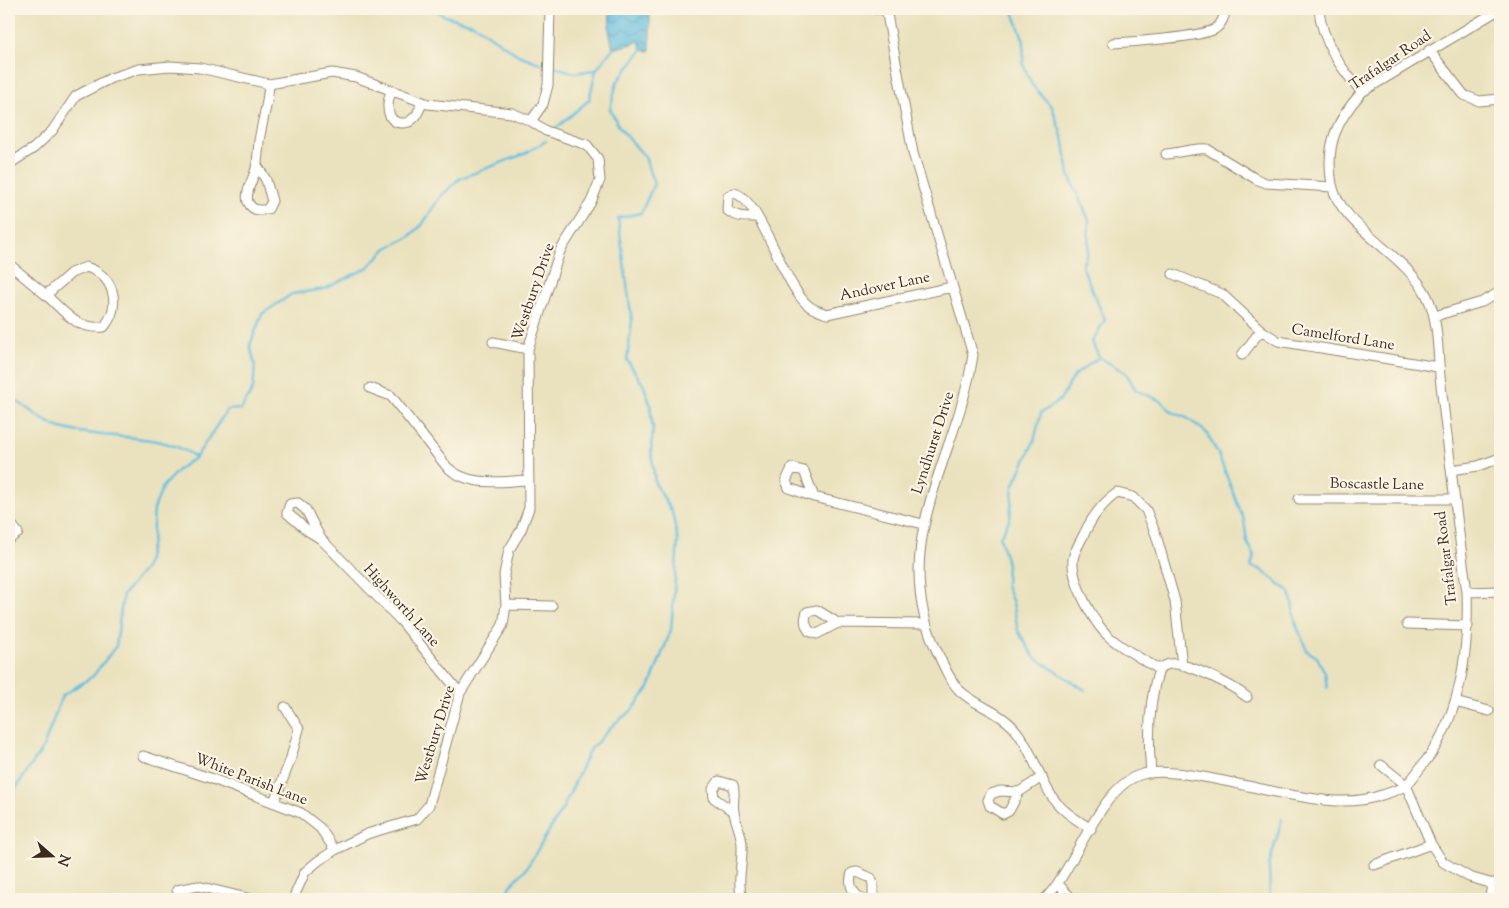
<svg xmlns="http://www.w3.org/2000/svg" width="1509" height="908" font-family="'Sorts Mill Goudy',serif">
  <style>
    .water { fill: url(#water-waves); stroke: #4f7480 }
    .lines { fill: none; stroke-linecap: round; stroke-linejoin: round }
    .stream { stroke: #63bfe1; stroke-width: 2.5 }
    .minor-casing { stroke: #92866e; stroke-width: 11 }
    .minor { stroke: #fff; stroke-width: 9 }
    .labels { text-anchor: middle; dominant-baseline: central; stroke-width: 4.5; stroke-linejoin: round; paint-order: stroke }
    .street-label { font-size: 15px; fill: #3b2a1e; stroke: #fcf5e5 }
  </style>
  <defs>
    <pattern id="water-waves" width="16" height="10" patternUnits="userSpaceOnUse" patternTransform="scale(1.25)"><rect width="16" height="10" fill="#63bfe1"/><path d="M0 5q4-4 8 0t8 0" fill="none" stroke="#539bb6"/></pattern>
  </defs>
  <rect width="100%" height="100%" fill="#fcf5e5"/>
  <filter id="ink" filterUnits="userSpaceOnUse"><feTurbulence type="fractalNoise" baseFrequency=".02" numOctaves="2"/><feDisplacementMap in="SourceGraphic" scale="10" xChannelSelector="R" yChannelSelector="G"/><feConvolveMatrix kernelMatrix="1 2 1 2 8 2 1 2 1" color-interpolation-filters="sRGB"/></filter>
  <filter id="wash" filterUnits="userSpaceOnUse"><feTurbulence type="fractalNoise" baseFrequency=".0096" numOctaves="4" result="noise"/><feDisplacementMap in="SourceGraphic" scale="20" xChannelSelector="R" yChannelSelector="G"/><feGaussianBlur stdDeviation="1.12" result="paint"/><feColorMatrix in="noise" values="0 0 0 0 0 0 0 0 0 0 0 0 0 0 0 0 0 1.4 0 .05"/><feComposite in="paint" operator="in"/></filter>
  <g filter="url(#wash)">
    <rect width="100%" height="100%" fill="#eae2be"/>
    <path class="water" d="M 610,9 L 650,9 L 650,51 L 642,50 L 639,41 C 632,45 621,47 613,49 L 609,30 Z"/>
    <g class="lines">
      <path class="stream" d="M 433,9 L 445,16 L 473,24 L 518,55 L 542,64
        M 1012,9 L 1024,41 L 1023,64 L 1032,85 L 1052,107 L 1064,142 L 1069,175 L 1089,220 L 1088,251 L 1082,266 L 1105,320 L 1092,342 L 1099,357 L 1126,373 L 1136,390 L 1161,401 L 1172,412 L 1187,418 L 1206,432 L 1218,454 L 1244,520 L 1247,542 L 1254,555 L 1251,567 L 1260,569 L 1290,592 L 1296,624 L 1307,651 L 1317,657 L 1325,673 L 1327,688
        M 555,67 L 575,73 L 595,70
        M 556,128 L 589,100 L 596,70 L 614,47
        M 9,396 C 26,406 42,422 61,428 C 106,441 156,430 196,457
        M 1085,690 L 1034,657 L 1018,631 L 1013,603 L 1006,585 L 1007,564 L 1000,537 L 1010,519 L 1013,487 L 1034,441 L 1041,413 L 1060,400 L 1075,375 L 1099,357
        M 9,798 L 43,748 L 62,696 L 93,676 L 116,646 L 123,595 L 146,567 L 152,542 L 154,509 L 163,486 L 179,469 L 196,457 L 227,410 L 241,409 L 253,389 L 255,366 L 250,345 L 262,314 L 292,294 L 324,289 L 367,268 L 387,248 L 409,237 L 422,225 L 440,197 L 459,179 L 524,154 L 546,141
        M 508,899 L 509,887 L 526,869 L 564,806 L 589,751 L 614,724 L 631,711 L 649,688 L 671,630 L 678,541 L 672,512 L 655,483 L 651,450 L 653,430 L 650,404 L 644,386 L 627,360 L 632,321 L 618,218 L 641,213 L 654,184 L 645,157 L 619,127 L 610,109 L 617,82 L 642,50 L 642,47
        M 1270,899 L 1269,866 L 1282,819"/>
    </g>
  </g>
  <g filter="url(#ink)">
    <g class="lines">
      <defs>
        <path id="minor" d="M 875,9 L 886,9 L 913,153 L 973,355 C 958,456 888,541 935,647 C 942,662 948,678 959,690 C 974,705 997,710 1012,726 C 1030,745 1037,773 1051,795 C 1060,810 1076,819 1091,829
          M 1319,9 C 1322,42 1341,69 1362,92
          M 1113,43 C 1132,42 1202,37 1215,29 C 1222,24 1224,17 1226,9
          M 1429,50 L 1464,95 L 1479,101 L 1500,99
          M 391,92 C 385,107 387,128 409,122 L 416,116 L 423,102
          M 531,121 L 543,104 L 548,85 L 550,9
          M 1166,154 C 1179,153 1197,147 1207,149 L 1256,179 L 1266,183 L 1333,187
          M 9,164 L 34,148 L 52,131 L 76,96 L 111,78 L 139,69 L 170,66 L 200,68 L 269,84 L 332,73 L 356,77 L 428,104 L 512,113 L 531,121 L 546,131 L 587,145 L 598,159 L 600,180 L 591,202 L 560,251 L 528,349 L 529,508 L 521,530 L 509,550 L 504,575 L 506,605 L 503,625 L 460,693 L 429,805 L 417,819 L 367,834 L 335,850 L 318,861 L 305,872 L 293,899
          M 257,165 L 266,180 L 272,201 L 268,209 C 260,211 252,211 248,202 C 245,192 252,181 255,172 C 258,162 258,152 259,141 C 262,122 268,104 269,84
          M 757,217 C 744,217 738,218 727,210 L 728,196 L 734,193 C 761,199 783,286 809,306 C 814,310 822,312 827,314 L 952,287
          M 9,264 L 46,295
          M 86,267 C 114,275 122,305 104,327 C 76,330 65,312 46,295 L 71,273 Z
          M 1173,274 L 1222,294 L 1261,330 L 1278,341 L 1438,367
          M 1435,316 L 1482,302 L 1500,292
          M 493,342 L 528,349
          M 1242,355 L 1261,330
          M 370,388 L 391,396 L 447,467 C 470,488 500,481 529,480
          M 1451,470 L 1478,466 L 1500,458
          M 814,497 L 789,488 L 786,481 L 792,468 L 804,471 L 814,497 L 923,524
          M 1299,499 L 1454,499
          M 9,521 L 18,533 L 9,539
          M 321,539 L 308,531 L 287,513 L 290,504 L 298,503 L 306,510 L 321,539 L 401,621 L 460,693
          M 1467,592 L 1500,591
          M 506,605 L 552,606
          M 838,623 L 817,634 L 809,631 C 805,624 804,620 807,612 L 817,610 L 838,623 L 925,624
          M 1407,624 L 1468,626
          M 1159,669 C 1143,660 1127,651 1113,640 C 1095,627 1071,582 1073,559 C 1074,551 1081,541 1084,534 C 1092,517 1101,504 1117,493 L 1133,497 L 1146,510 L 1156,535 L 1175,601 L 1182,666
          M 1455,702 L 1489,711
          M 143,756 L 210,778 L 301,813 L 320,828 L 335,850
          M 1381,765 L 1406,785 L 1431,844 L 1443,862 L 1469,877 L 1500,886
          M 1151,773 C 1148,740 1149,700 1159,669 C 1162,667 1166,665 1169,664 C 1187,661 1233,686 1247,697
          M 1019,792 L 1009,811 L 1003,814 L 990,806 L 988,800 L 991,794 L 1000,791 L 1019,792 L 1042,777
          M 274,802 L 290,761 L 299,729 L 285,707
          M 734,812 L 714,798 L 713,789 L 719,781 L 733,785 C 736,794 732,802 734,812 C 736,825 743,835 742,849 C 742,867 737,882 742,899
          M 1374,865 L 1431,844
          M 1059,885 L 1072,899
          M 177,890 L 198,886 L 251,899
          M 862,899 C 852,893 848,884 852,873 L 857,872 L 871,878 L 873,884 L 873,899
          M 1045,899 C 1076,868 1100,784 1143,774 C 1172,767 1236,784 1266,790 C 1302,797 1346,808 1382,795 C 1389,793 1400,789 1406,785 C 1412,780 1416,773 1421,767 C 1461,719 1469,653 1467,592 C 1457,523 1449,454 1441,385 C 1437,356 1440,323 1427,296 C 1406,254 1341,227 1332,185 C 1325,145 1336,121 1362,92 L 1500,9
          M 1489,899 L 1493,883"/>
      </defs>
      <use href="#minor" class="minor-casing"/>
      <use href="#minor" class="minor"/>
    </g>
  </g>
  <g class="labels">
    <g class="street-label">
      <text transform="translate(1391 61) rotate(-34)">Trafalgar Road</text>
      <text transform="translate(885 287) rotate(-12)">Andover Lane</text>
      <text transform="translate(534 292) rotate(-71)">Westbury Drive</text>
      <text transform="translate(1343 338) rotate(9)">Camelford Lane</text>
      <text transform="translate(934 443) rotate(-72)">Lyndhurst Drive</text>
      <text transform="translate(1377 485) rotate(1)">Boscastle Lane</text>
      <text transform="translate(1447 558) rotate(-97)">Trafalgar Road</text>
      <text transform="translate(401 606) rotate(48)">Highworth Lane</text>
      <text transform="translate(436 735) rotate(-73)">Westbury Drive</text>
      <text transform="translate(251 780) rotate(21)">White Parish Lane</text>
    </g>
  </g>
  <rect width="1509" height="908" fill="none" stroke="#fcf5e5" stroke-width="30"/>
  <g transform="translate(52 856) rotate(110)" stroke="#fcf5e5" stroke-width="4" paint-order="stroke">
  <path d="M0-4L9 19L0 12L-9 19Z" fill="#3b2a1e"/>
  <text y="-8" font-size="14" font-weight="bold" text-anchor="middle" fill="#3b2a1e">N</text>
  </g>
</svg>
